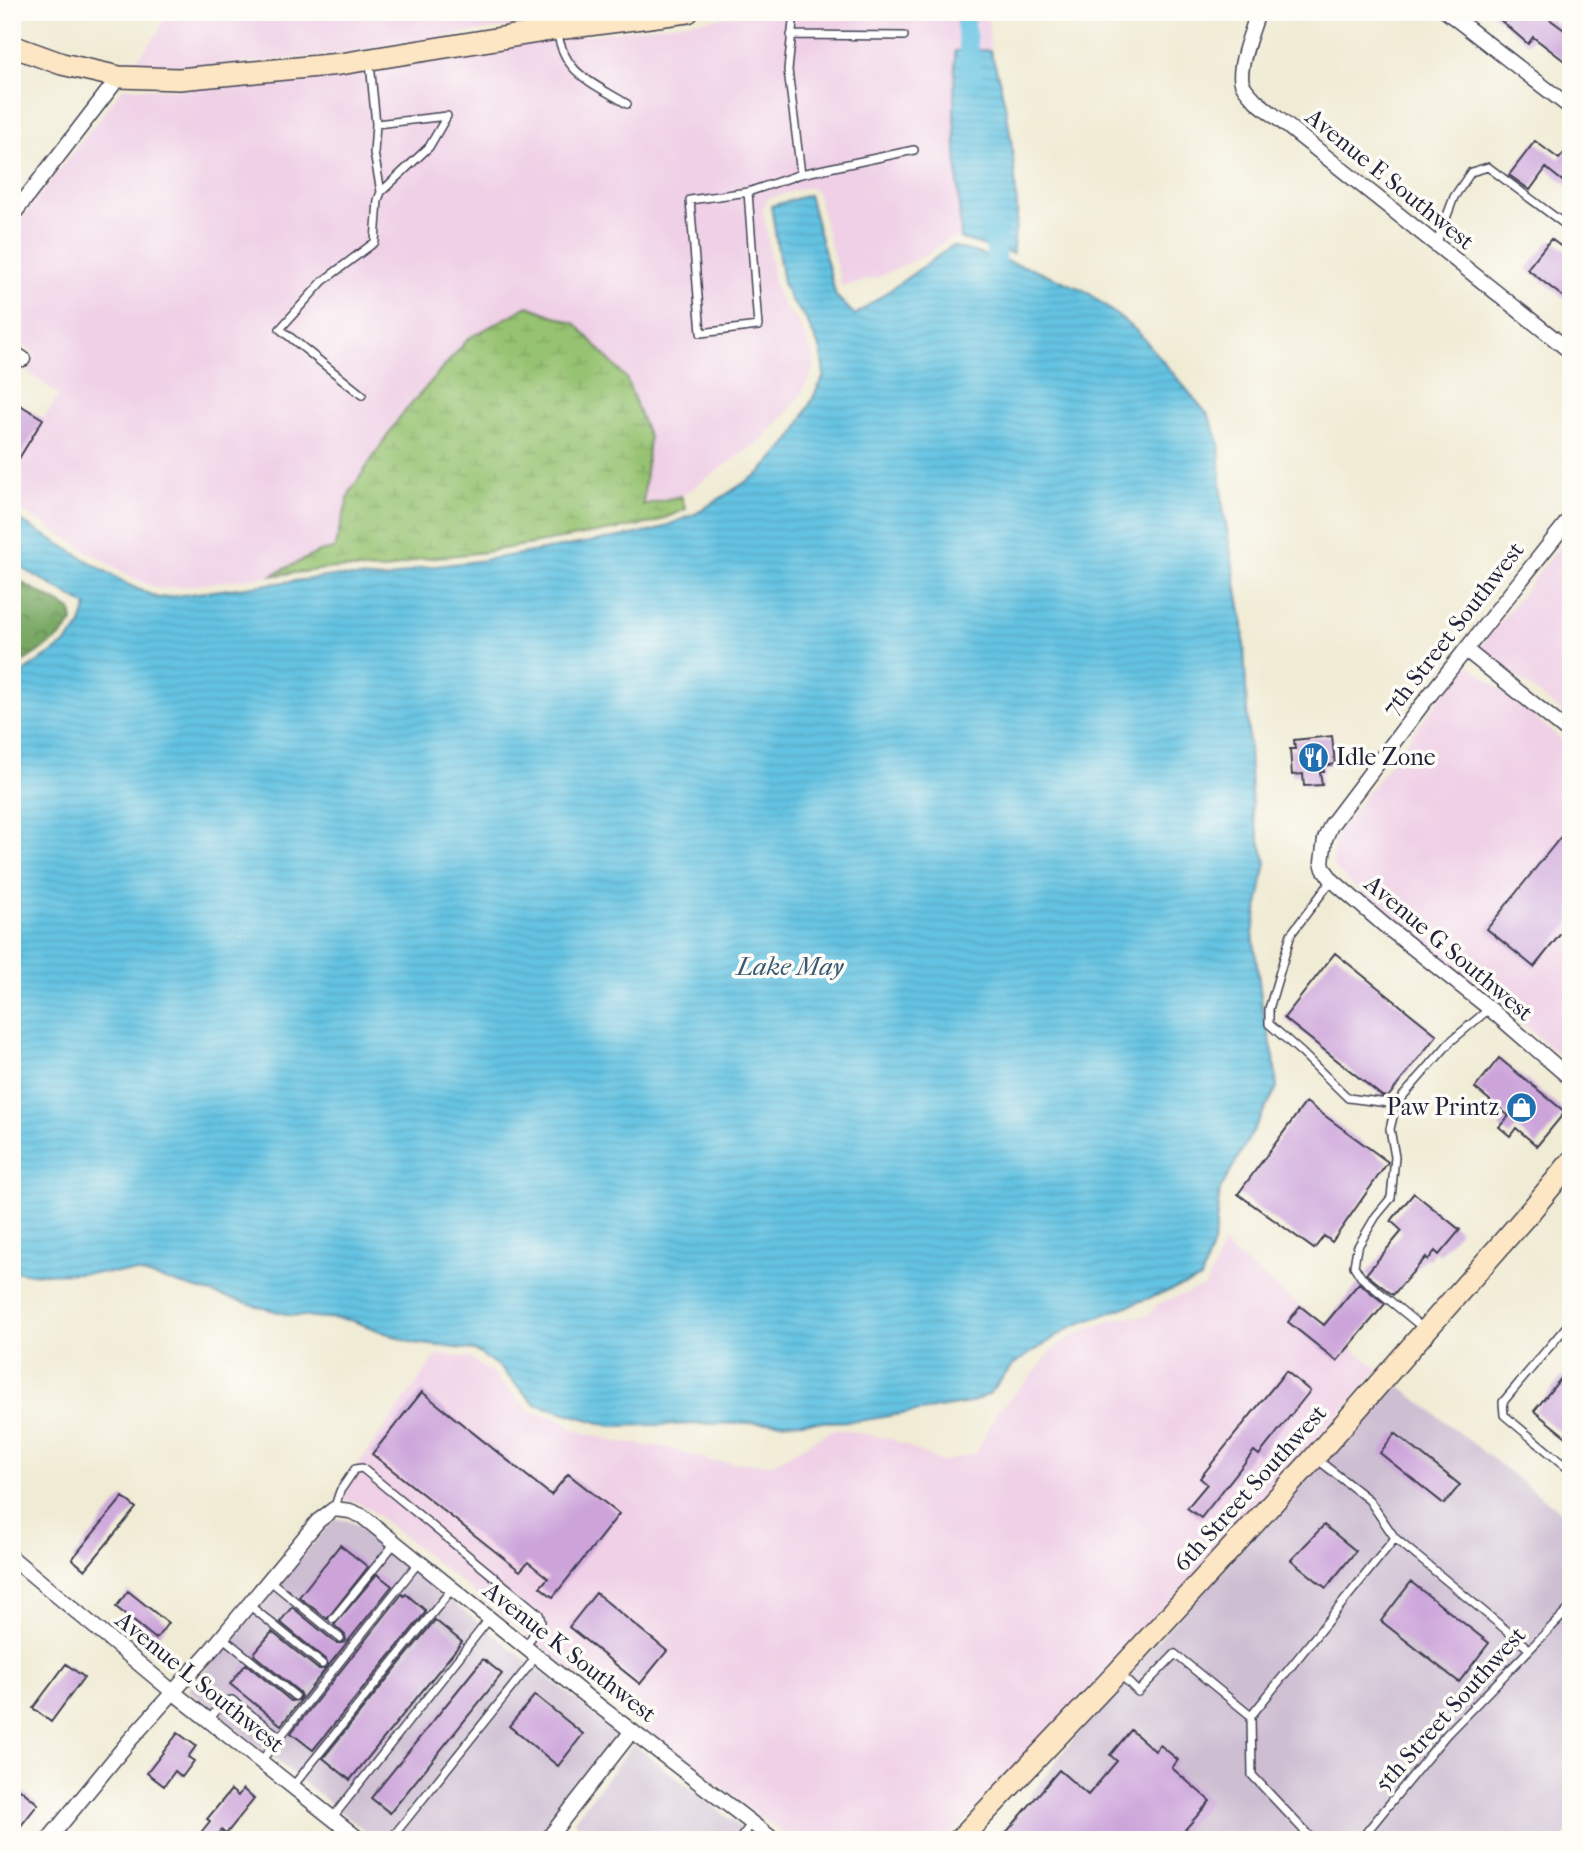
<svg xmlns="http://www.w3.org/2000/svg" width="1583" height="1852" font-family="'IM FELL French Canon',serif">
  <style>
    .built { fill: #efd0e6 }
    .industrial { fill: #cdbed2 }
    .forest { fill: url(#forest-crowns); stroke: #4d664f; stroke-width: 2 }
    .wetland { fill: url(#wetland-marsh); stroke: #5c7256; stroke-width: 2 }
    .water { fill: url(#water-rules); stroke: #43728e; stroke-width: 2 }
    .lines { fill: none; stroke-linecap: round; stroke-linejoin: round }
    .canal { stroke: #64c3e2; stroke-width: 19 }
    .building { fill: #cca4da }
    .lane-casing { stroke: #414052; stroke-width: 10 }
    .street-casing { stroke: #414052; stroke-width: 17 }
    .secondary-casing { stroke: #414052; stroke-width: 24 }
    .lane { stroke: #fff; stroke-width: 7 }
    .street { stroke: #fff; stroke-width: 14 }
    .secondary { stroke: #fce6c4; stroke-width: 21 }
    .labels { text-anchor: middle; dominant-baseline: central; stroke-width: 7; stroke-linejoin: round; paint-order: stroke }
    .street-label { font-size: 24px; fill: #22223b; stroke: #fdfcf7 }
    .poi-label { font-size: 24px; fill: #22223b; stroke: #fdfcf7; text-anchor: start }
    .water-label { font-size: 26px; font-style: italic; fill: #395a75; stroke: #fdfcf7 }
  </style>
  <defs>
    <pattern id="forest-crowns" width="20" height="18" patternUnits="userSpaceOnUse" patternTransform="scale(1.75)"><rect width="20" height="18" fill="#78a963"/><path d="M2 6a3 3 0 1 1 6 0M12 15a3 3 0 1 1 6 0" fill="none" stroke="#628953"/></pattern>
    <pattern id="wetland-marsh" width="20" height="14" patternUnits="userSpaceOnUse" patternTransform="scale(1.75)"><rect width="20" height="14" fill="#96c371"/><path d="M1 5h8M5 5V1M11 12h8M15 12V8" fill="none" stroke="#81a763"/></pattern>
    <pattern id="water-rules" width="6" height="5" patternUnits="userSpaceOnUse" patternTransform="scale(1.75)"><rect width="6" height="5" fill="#64c3e2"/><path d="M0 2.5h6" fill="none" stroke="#56a7c3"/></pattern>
  </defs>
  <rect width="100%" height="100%" fill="#fdfcf7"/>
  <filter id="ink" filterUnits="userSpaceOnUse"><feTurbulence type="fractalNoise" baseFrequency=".0143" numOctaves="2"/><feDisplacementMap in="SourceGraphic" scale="14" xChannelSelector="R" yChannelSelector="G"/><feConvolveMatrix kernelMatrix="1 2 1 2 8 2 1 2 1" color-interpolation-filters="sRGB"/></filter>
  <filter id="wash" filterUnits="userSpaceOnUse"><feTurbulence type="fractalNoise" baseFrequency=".00686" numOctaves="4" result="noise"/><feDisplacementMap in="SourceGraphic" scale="28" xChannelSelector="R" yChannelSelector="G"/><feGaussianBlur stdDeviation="1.57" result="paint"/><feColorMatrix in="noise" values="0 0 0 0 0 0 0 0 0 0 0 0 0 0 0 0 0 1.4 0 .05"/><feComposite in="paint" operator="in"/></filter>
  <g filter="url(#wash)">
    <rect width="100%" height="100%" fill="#f0ebd4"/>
    <path class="built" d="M 165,12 L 611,12 L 466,33 L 340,54 L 181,69 L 131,67 L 159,32 Z
      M 764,12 L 988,12 L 990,50 L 955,51 L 954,112 L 961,239 L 950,238 L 928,254 L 876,278 L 842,287 L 816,190 L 807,187 L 767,199 L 763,209 L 775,287 L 784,307 L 798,322 L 811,351 L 815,368 L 798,399 L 762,440 L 681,496 L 643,505 L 649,438 L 469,338 L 399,418 L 350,492 L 334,549 L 319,552 L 270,576 L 160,589 L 133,578 L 12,505 L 12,466 L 59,395 L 27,371 L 36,354 L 12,340 L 12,231 L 123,88 L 179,89 L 340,74 L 557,39 Z
      M 1571,532 L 1571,720 L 1480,647 Z
      M 1467,663 L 1571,747 L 1571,1066 L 1496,1000 L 1390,916 L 1339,873 L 1333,864 L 1334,840 L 1339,830 Z
      M 1222,1244 L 1379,1369 L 1307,1452 L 1112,1666 L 947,1840 L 791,1840 L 592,1687 L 368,1508 L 355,1502 L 341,1500 L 340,1496 L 333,1499 L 438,1354 L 470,1358 L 493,1374 L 529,1410 L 566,1422 L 571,1429 L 618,1442 L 664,1447 L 714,1462 L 772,1464 L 832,1430 L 844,1430 L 891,1439 L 942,1462 L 976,1453 L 998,1410 L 1030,1378 L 1054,1348 L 1076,1334 L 1118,1318 L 1147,1316 L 1158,1304 L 1205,1286 L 1216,1264 Z"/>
    <path class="industrial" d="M 1393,1381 L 1571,1520 L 1571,1829 L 1562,1840 L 991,1840 L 1014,1817 L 1103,1700 Z
      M 334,1519 L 346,1520 L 355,1524 L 618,1733 L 535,1840 L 376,1840 L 188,1690 Z
      M 633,1744 L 757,1840 L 591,1840 L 574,1820 Z"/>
    <path class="forest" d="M 12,577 L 71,610 L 73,622 L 59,638 L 12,669 Z"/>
    <path class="wetland" d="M 528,306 L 576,324 L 626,378 L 649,438 L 643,505 L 681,496 L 686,509 L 653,523 L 485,552 L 420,559 L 386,570 L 334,568 L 270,576 L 319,552 L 334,549 L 350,492 L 399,418 L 469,338 Z"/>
    <path class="water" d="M 990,50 C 1008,101 1015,157 1017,211 C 1018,225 1012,240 1013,254 L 961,239 L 954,112 L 955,51 Z
      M 809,195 L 836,296 L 855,315 L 952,246 L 1034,269 L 1086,291 L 1139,333 L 1209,416 L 1219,442 L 1222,501 L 1243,624 L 1252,812 L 1266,862 L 1253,933 L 1262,1005 L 1274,1057 L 1277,1088 L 1220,1190 L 1214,1241 L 1201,1279 L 1073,1326 L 1014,1364 L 988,1395 L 970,1403 L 858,1421 L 611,1426 L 535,1404 L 499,1367 L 474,1350 L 413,1343 L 350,1320 L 289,1315 L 137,1272 L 32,1274 L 12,1271 L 12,679 L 64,645 L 80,627 L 87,606 L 12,562 L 12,516 L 129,585 L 158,598 L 334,576 L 387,579 L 420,568 L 485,560 L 654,531 L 697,513 L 761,472 L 793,437 L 824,376 L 821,351 L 805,317 L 791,301 L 783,283 L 771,206 Z"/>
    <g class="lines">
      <path class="canal" d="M 964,12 L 972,77
        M 992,225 L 996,258"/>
    </g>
    <g id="blocks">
      <path class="building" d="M 1491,12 L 1552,12 L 1548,18 L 1571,35 L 1571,66 L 1533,37 L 1528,44 Z
        M 1535,141 L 1559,159 L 1571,145 L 1571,188 L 1546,168 L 1530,190 L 1509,175 Z
        M 1551,239 L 1571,254 L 1571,303 L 1527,269 Z
        M 12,400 L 43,419 L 12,470 Z
        M 1332,736 L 1335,764 L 1323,766 L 1324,772 L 1320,772 L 1322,785 L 1304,786 L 1303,774 L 1292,775 L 1290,749 L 1295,749 L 1294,740 Z
        M 1571,824 L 1571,921 L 1534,967 L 1487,929 Z
        M 1335,953 L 1437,1035 L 1388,1097 L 1382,1096 L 1284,1018 Z
        M 1499,1058 L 1565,1112 L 1537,1146 L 1516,1128 L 1510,1136 L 1499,1127 L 1509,1116 L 1475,1088 Z
        M 1306,1102 L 1388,1162 L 1332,1242 L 1324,1236 L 1314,1249 L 1238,1194 Z
        M 1414,1193 L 1460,1230 L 1439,1255 L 1435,1251 L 1428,1260 L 1426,1257 L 1393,1295 L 1366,1274 L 1402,1231 L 1391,1221 Z
        M 1359,1283 L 1385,1304 L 1337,1361 L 1288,1322 L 1300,1306 L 1324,1325 Z
        M 1571,1366 L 1571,1441 L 1534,1411 Z
        M 1286,1371 L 1310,1391 L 1259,1455 L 1254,1451 L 1201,1518 L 1187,1508 L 1207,1484 L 1200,1478 Z
        M 422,1392 L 551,1495 L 568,1474 L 619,1514 L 553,1597 L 540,1587 L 548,1578 L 528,1562 L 520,1571 L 372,1454 Z
        M 1395,1433 L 1460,1485 L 1444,1504 L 1380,1453 Z
        M 123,1497 L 136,1508 L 85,1570 L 72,1559 Z
        M 1324,1525 L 1356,1551 L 1326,1588 L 1291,1560 Z
        M 340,1545 L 368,1567 L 327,1619 L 299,1597 Z
        M 377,1574 L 392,1586 L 281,1725 L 230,1684 L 246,1664 L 291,1701 L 299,1700 L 301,1696 L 299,1692 L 254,1655 L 255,1652 L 272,1632 L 318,1669 L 325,1669 L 328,1666 L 326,1660 L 280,1622 L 292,1607 L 336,1643 L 343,1643 L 346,1640 L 345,1635 L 334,1625 Z
        M 1411,1582 L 1489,1643 L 1459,1682 L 1381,1621 Z
        M 128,1591 L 168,1623 L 156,1639 L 116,1607 Z
        M 596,1593 L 667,1651 L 640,1684 L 569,1627 Z
        M 402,1594 L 404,1596 L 406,1594 L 425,1610 L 425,1613 L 313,1750 L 291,1733 Z
        M 435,1620 L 462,1642 L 350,1780 L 323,1758 Z
        M 483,1659 L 502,1674 L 390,1813 L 371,1798 Z
        M 66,1664 L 84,1677 L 51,1722 L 33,1708 Z
        M 535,1695 L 583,1734 L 558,1766 L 509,1726 Z
        M 1131,1730 L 1155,1751 L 1160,1745 L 1178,1760 L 1172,1768 L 1210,1801 L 1176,1840 L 1000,1840 L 1059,1770 L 1088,1795 L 1117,1761 L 1110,1755 Z
        M 178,1733 L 196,1746 L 188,1757 L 194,1761 L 182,1777 L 175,1771 L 164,1786 L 147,1773 Z
        M 20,1789 L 38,1804 L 12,1837 L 12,1798 Z
        M 243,1789 L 254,1799 L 226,1834 L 221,1830 L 213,1840 L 195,1840 L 210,1821 L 207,1819 L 231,1790 L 238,1796 Z"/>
    </g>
  </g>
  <g filter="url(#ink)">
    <use href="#blocks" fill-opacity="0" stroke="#414052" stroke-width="2"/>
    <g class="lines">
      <defs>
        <path id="lane" d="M 794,12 L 788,70 L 801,174 L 914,150
          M 557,30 C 564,75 592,82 627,104
          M 791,35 L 904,36
          M 376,124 L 447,116 L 429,147 L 381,192
          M 748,192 L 690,200 L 701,333 L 758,326 L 748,192 L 801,174
          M 1436,245 L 1454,197 L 1471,172 L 1488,167 L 1571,229
          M 362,395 L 280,329 L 323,281 L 375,242 L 378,200 L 381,192 L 374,153 L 376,124 L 370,63
          M 1332,880 L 1291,934 L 1269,1009 L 1269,1024 L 1302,1053 L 1348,1098 L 1396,1104
          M 1571,1321 L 1503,1402 L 1504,1415 L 1571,1471
          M 1423,1328 L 1361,1277 L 1354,1266 L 1357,1248 L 1376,1216 L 1391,1198 L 1395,1157 L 1390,1129 L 1396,1104 L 1451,1041 L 1489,1009
          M 1318,1460 L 1369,1500 L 1395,1538
          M 334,1509 L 340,1491 L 355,1469 L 362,1468 L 539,1614 L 541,1621 L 526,1647
          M 269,1580 L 340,1638
          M 249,1605 L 322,1664
          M 333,1619 L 395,1543
          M 222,1637 L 295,1696
          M 1119,1673 L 1138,1692 L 1175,1654 L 1251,1716
          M 209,1720 L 223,1702 L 232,1700 L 280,1737
          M 261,1761 L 419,1562
          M 293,1786 L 452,1589
          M 333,1817 L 490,1618
          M 390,1840 L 536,1657
          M 739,1840 L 752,1823
          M 1313,1840 L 1252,1775 L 1251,1716 L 1395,1538 L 1529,1649
          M 1360,1840 L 1446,1735 L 1571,1607"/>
        <path id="street" d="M 1258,12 C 1253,29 1237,67 1242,83 C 1245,90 1251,95 1256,101 L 1571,352
          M 1447,12 L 1571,108
          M 12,216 L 119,77
          M 12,352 L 23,359
          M 1571,517 L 1421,706 L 1331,825 L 1325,839 L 1322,862 L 1324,869 L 1332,880 L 1383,924 L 1489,1008 L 1571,1079
          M 1466,650 L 1571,734
          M 12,1558 L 173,1692 L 360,1840
          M 48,1840 L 130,1740 L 212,1649 L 318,1521 L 334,1509 L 350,1511 L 362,1516 L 586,1696 L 774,1840
          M 547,1840 L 632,1731"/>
        <path id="secondary" d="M 12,46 L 62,64 L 119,77 L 179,79 L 340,64 L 557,29 L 688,12
          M 959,1840 L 1118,1672 L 1314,1458 L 1533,1208 L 1571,1162"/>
      </defs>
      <use href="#lane" class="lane-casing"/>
      <use href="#street" class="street-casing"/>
      <use href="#secondary" class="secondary-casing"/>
      <use href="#lane" class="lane"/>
      <use href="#street" class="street"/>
      <use href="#secondary" class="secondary"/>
    </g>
  </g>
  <defs>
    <symbol id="restaurant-disc" viewBox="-11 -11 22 22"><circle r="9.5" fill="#1f6fb2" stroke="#fdfcf7"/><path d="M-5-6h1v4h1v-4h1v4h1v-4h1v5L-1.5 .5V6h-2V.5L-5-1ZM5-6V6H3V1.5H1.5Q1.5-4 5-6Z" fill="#fff"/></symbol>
    <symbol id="shop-disc" viewBox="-11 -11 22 22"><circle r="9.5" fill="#1f6fb2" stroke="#fdfcf7"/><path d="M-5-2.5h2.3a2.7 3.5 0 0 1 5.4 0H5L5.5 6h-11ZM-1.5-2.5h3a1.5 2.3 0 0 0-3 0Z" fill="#fff"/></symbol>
  </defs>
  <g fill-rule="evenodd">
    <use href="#restaurant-disc" x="1296" y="740" width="35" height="35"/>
    <use href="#shop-disc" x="1504" y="1090" width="35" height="35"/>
  </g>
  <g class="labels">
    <g class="street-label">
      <text transform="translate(1390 179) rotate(39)">Avenue E Southwest</text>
      <text transform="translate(1453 629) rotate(-52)">7th Street Southwest</text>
      <text transform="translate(1449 948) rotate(40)">Avenue G Southwest</text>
      <text transform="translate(1250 1488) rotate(-48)">6th Street Southwest</text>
      <text transform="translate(570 1652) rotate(38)">Avenue K Southwest</text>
      <text transform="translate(200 1682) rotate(39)">Avenue L Southwest</text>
      <text transform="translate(1450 1709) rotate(-48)">5th Street Southwest</text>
    </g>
    <g class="poi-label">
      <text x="1336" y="757">Idle Zone</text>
      <text x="1499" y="1107" text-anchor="end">Paw Printz</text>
    </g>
    <g class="water-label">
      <text x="790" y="966">Lake May</text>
    </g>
  </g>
  <rect width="1583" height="1852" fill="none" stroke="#fdfcf7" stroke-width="42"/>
</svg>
